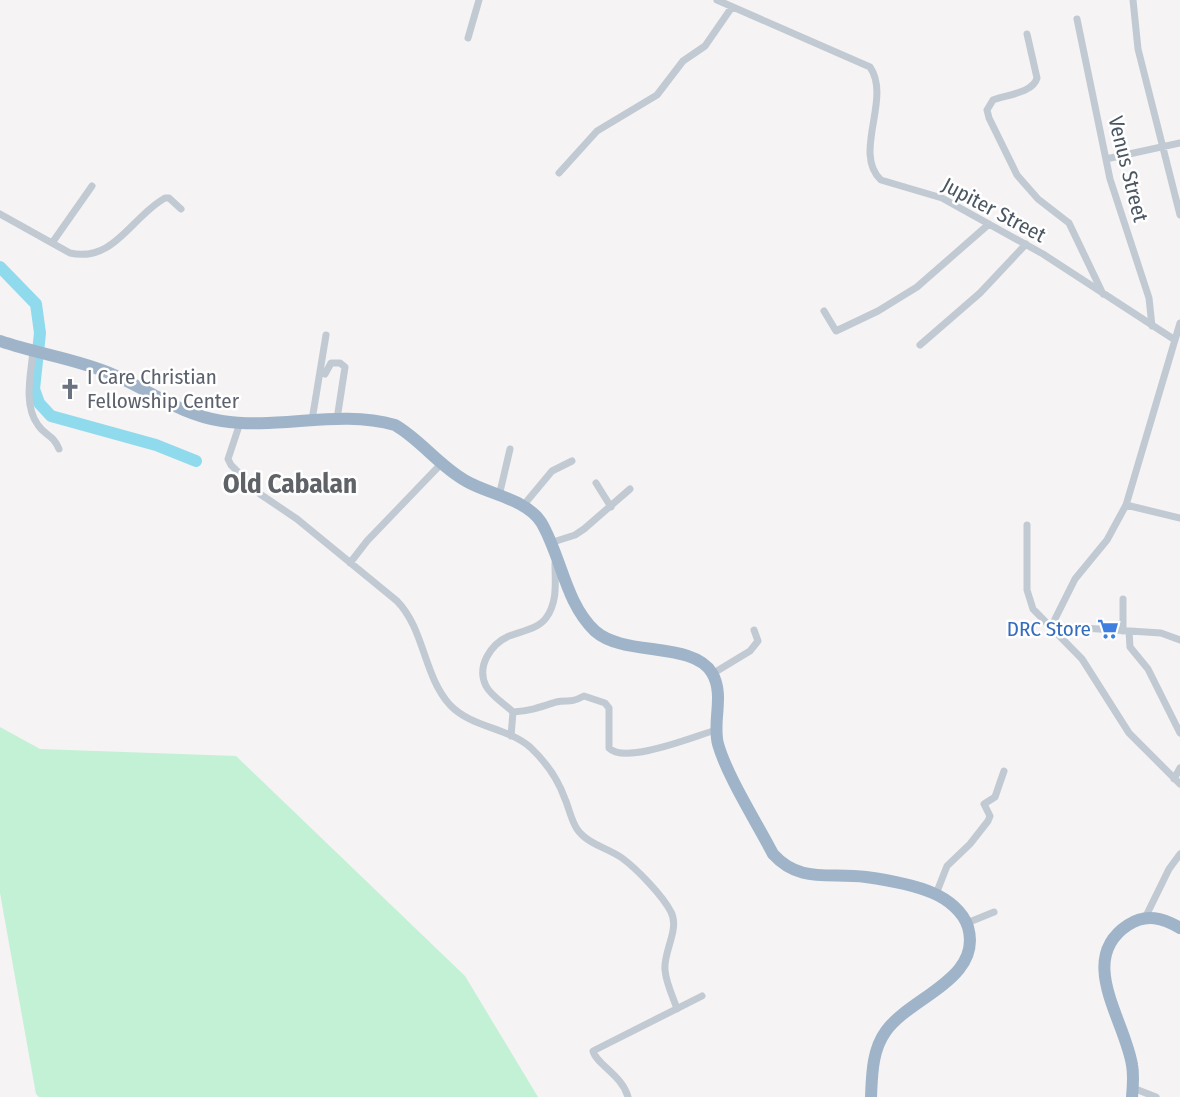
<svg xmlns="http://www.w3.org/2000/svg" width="1180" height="1097" font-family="'Fira Sans Condensed',sans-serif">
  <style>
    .green { fill: #c3f1d5 }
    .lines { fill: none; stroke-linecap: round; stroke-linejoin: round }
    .river { stroke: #90daee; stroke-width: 12 }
    .minor { stroke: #c1cad2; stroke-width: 7 }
    .trunk { stroke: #9fb4c9; stroke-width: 12 }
    .labels { text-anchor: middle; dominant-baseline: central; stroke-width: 5; stroke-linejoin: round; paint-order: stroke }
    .street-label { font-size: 21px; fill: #4a5661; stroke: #fff }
    .worship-label { font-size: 21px; fill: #5b616d; stroke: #fff; text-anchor: start }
    .shop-label { font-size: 21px; fill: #366cbe; stroke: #fff; text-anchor: end }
    .district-label { font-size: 27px; font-weight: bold; fill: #5f6368; stroke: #fff }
  </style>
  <rect width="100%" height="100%" fill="#f5f3f3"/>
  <path class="green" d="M 0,727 L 40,749 L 236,756 L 465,976 L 538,1097 L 39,1097 L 36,1094 L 0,893 Z"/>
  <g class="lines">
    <path class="river" d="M 0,267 L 36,304 L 40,333 L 34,389 L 39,403 L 51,416 L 156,445 L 196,461"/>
    <path class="minor" d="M 717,0 L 870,67 C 892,99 852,153 881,180 L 942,198 L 1043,254 L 1175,340
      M 1133,0 L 1138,49 L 1180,215
      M 1077,19 L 1110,179 L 1149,298 L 1152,326
      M 1027,34 L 1037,78 C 1033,93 1006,95 993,100 L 987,110 L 989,118 L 1017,175 L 1038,199 L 1069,223 L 1103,294
      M 468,38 L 479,0
      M 1106,159 L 1180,143
      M 559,173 L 597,131 L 657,95 L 683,61 L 705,46 L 732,7
      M 0,214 L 70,253 C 114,263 131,217 165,198 L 169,198 L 181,209
      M 52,243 L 92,186
      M 824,311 L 836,331 L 878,311 L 917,287 L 989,224
      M 920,345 L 980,293 L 1026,244
      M 33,351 C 31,374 23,405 38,425 C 45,436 53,434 59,449
      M 325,374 L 331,363 L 340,363 L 345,367 L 337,419
      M 312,420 L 326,335
      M 240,423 L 228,459 L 231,465 L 260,494 L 297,519 L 397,601 C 425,630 423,675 450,705 C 472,728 507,727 530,747 C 546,762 558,779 565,799 C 569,808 571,820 577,829 C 587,844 608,848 622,858 C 637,869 663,896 671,912 C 680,929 663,952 665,970 C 666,983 673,997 677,1009
      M 596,483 L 611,507
      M 499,496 L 510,449
      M 1126,505 L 1180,518
      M 522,507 L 552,471 L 572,461
      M 1027,525 L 1027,590 L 1033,609 L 1082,659 L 1129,733 L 1180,784
      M 550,543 L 575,535 L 584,529 L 630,489
      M 350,563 L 367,541 L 441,464
      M 555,563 C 555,582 558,602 546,618 C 538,629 522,631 509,636 C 491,644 476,666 486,686 C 491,696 505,704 513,712 C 530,711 541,707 556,702 C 568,699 569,704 584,696 L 605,703 L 609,708 L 609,748 C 625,765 695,736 716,730
      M 1123,599 L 1123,631
      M 1052,626 L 1161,633 L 1180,640
      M 1050,629 L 1075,579 L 1107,540 L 1126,505 L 1180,323
      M 1129,631 L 1130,647 L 1148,669 L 1180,733
      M 712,674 L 750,651 L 758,641 L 754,630
      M 511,736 L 513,712
      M 1174,779 L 1180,768
      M 936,894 L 947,866 L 970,844 L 988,821 L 990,816 L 984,804 L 995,797 L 1004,771
      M 1145,918 L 1169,869 L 1180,854
      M 967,923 L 994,912
      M 1133,1088 L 1156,1097
      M 628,1097 C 622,1075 596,1064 593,1051 L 702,996"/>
    <path class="trunk" d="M 0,341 C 37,354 78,359 114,375 C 151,391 181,415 222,421 C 279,430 339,409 395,425 C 421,440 439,466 466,481 C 488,494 526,499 541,522 C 561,555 565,603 595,631 C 624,657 693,641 712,673 C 725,695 712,721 718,744 C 727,776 757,823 773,854 C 800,884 830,872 866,877 C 888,880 912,884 933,893 C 947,899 963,911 968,927 C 983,979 910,997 886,1031 C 872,1050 872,1075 871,1097
      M 1132,1097 C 1133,1086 1134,1075 1132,1065 C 1125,1020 1076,959 1128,925 C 1146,913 1163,918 1180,928"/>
  </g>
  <defs>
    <symbol id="church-bare" viewBox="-9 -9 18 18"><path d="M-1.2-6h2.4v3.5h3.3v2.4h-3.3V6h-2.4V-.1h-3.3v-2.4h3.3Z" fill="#6b7280" stroke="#fff" stroke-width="2.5" paint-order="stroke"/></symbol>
    <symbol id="supermarket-bare" viewBox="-9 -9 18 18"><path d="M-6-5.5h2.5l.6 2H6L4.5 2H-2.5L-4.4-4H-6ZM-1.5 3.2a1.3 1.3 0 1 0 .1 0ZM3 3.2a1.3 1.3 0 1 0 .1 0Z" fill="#3f7fe0" stroke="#fff" stroke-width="2.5" paint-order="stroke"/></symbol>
  </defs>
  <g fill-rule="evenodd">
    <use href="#church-bare" x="55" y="374" width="30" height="30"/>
    <use href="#supermarket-bare" x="1093" y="614" width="30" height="30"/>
  </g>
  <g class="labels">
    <g class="street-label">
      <text transform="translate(1128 169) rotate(76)">Venus Street</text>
      <text transform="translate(994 210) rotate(28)">Jupiter Street</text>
    </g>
    <g class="worship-label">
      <text x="87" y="377">I Care Christian<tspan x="87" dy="24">Fellowship Center</tspan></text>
    </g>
    <g class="shop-label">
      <text x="1091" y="629">DRC Store</text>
    </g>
    <g class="district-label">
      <text x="290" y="484">Old Cabalan</text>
    </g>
  </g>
</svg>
